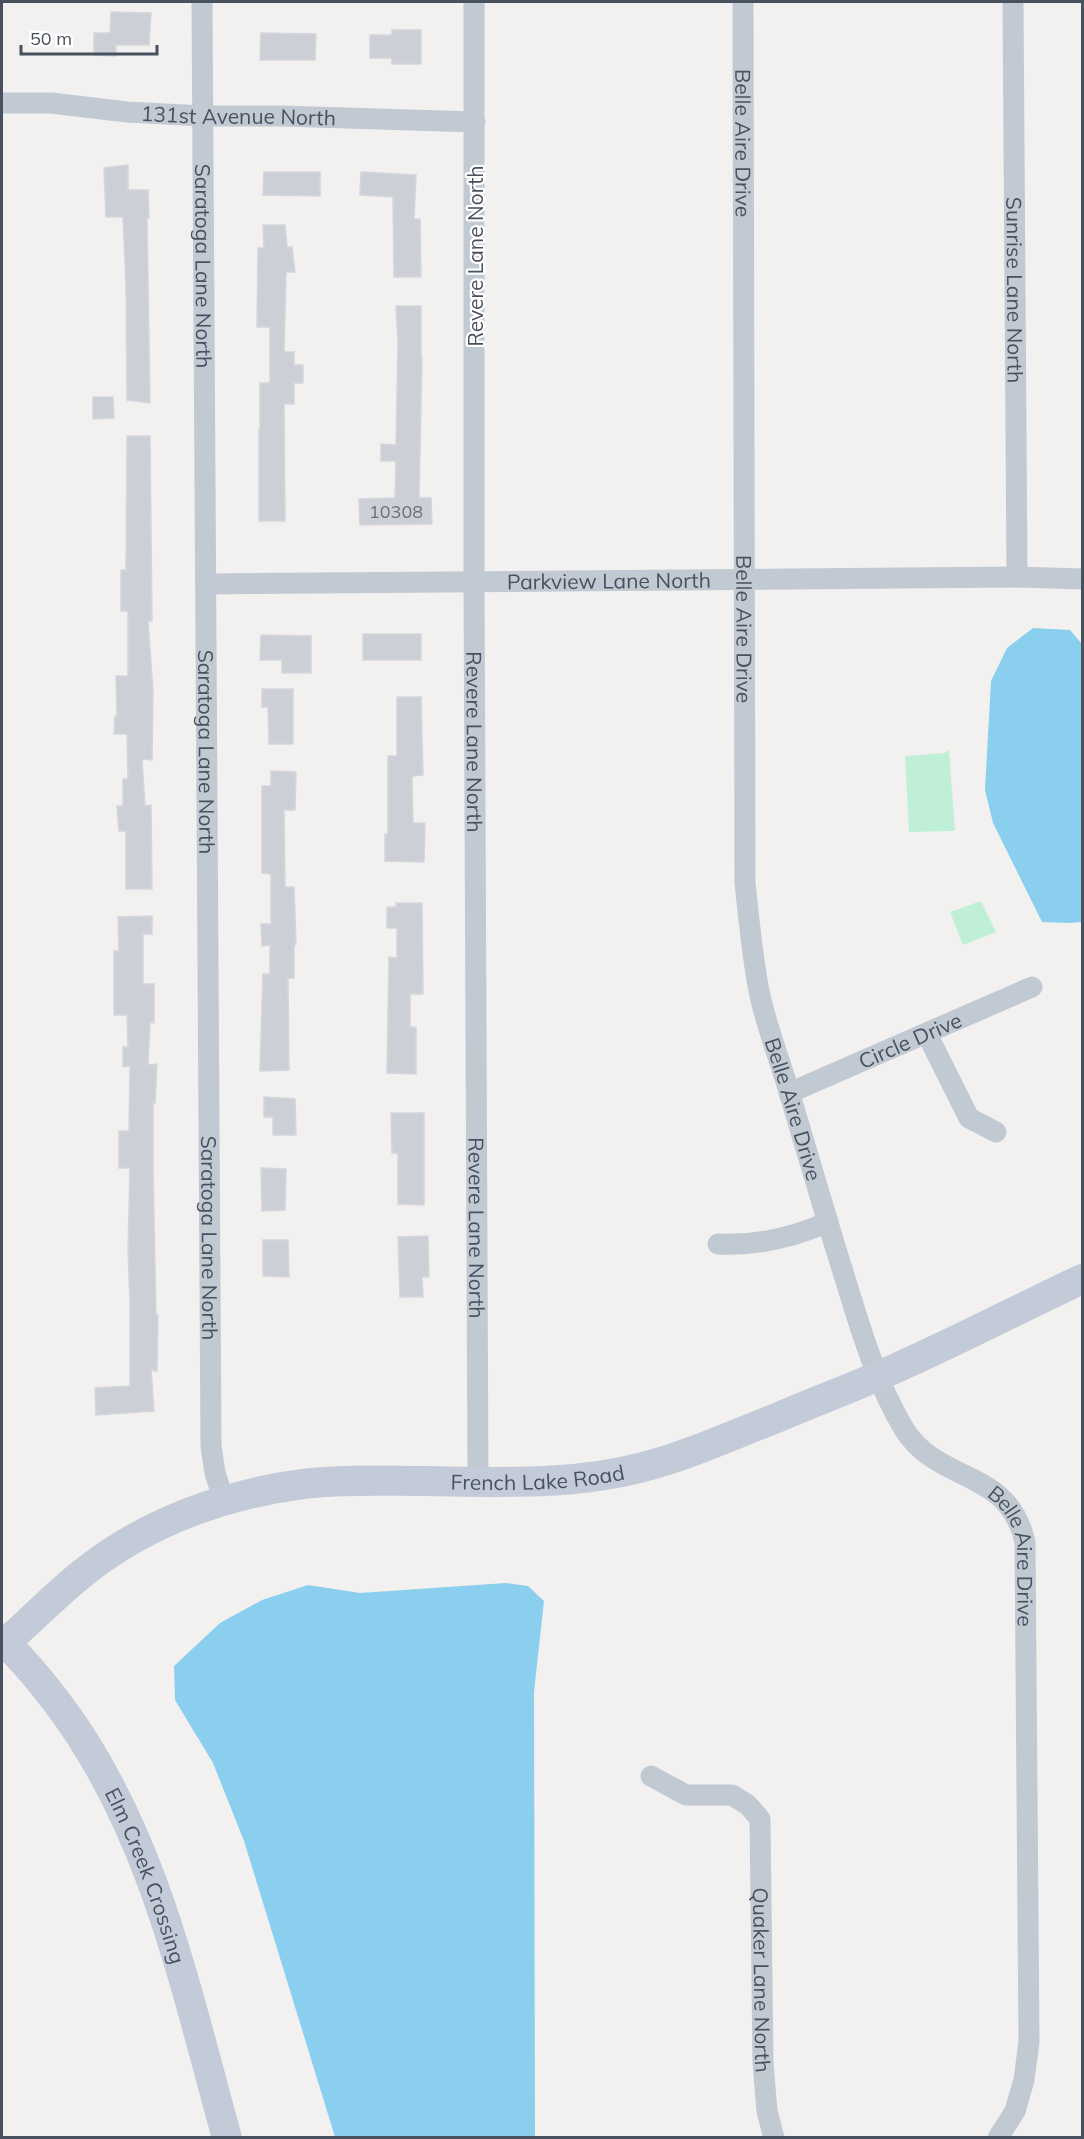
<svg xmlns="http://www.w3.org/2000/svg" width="1084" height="2139" font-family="Mulish,sans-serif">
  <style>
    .green { fill: #bff0d7 }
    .water { fill: #8bcfee }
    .building { fill: #cccfd6; stroke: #d4d6dc; stroke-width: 1.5 }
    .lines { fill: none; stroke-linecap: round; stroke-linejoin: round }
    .street { stroke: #c1c9d2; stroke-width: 21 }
    .secondary { stroke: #c3cbd9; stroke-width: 30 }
    .labels { text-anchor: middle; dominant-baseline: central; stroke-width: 4.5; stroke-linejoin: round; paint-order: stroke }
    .number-label { font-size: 18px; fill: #69707c }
    .street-label { font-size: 21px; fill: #48515e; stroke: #fff }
  </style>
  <rect width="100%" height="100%" fill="#f3f1f0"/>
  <path class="green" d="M 949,750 L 955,831 L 909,832 L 905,756 L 945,753 Z
    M 981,901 L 996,932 L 963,945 L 950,912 Z"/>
  <path class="water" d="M 1033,628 L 1070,630 L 1082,644 L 1082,922 L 1070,923 L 1042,922 L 993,823 L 985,790 L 991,681 L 1007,648 Z
    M 506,1583 L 528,1586 L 544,1601 L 534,1692 L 535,2137 L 335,2137 L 244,1841 L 213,1763 L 175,1700 L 174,1666 L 220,1623 L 262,1600 L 308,1585 L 360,1593 Z"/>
  <path class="building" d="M 111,12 L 151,13 L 149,45 L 116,45 L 116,56 L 94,55 L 94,33 L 110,33 Z
    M 392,30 L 421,30 L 421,64 L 392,64 L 392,58 L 370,58 L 370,35 L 392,35 Z
    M 261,33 L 316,34 L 315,60 L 260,60 Z
    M 128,165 L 128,190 L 148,190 L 149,218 L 147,218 L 150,403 L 127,400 L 126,285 L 123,217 L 106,217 L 104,168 Z
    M 264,172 L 320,172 L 320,196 L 263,195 Z
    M 361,172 L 416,175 L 414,219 L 420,219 L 421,277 L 394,277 L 393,197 L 360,195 Z
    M 263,225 L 285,225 L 287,247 L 292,247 L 295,272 L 286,272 L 284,352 L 294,352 L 294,365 L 303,365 L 303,383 L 294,383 L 294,404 L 284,404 L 285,521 L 259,521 L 259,429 L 260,429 L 260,383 L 270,383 L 270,327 L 257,327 L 258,248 L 264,248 Z
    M 396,306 L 421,306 L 421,357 L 422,357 L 419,498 L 431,498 L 432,524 L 360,525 L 359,499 L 395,498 L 396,461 L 381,461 L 381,444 L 396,445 L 398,342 Z
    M 93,397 L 113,397 L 114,418 L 93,419 Z
    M 127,436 L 150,436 L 152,621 L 148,621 L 153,691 L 152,760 L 142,759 L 145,806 L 151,805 L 152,889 L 126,889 L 126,831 L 119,831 L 117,806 L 123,806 L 123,779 L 128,779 L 127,734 L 114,734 L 115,716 L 117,716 L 116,676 L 128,676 L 128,611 L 121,611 L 121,570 L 126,570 Z
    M 363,634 L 421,634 L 421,660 L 363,660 Z
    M 261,635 L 311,636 L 311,673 L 282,673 L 282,660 L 260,660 Z
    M 262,689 L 293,689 L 293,744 L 269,744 L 268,707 L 262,707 Z
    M 397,697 L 421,697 L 423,775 L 412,776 L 413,823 L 425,823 L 424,862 L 385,861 L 385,834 L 388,834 L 388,756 L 397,756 Z
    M 271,771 L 296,772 L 295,810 L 284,810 L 285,887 L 294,887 L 296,944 L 294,945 L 294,978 L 288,978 L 289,1070 L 260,1071 L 263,974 L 270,974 L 270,945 L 262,946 L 261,924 L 271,924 L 271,874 L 262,873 L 262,786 L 271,786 Z
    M 396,903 L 422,903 L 423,994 L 410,994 L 410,1027 L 416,1027 L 416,1074 L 387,1073 L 389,957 L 397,958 L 397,928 L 387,928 L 387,907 L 396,907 Z
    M 152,916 L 152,934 L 143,934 L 143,984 L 154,984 L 154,1023 L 150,1022 L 148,1065 L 157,1064 L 155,1103 L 153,1103 L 153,1167 L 156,1315 L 158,1315 L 157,1371 L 151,1370 L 154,1411 L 96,1415 L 95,1388 L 130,1386 L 130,1303 L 128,1251 L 130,1168 L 119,1168 L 119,1131 L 129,1131 L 130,1066 L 123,1067 L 123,1047 L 128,1047 L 127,1015 L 114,1015 L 114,951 L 119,951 L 118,917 Z
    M 264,1097 L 295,1099 L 296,1135 L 273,1135 L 273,1117 L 264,1117 Z
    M 391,1113 L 424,1113 L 424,1205 L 398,1204 L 398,1153 L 392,1153 Z
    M 261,1168 L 286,1169 L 285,1210 L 262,1211 Z
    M 428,1236 L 429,1277 L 422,1277 L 423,1297 L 400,1297 L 398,1237 Z
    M 263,1240 L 288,1240 L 289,1277 L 263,1276 Z"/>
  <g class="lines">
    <g class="street">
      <path id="s1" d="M 202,2 L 211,1446 L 215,1473 L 224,1501"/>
      <path id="s2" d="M 474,2 L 474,582 L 478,1482"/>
      <path id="s3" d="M 743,2 L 745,883 C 749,919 752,955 759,991 C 766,1026 780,1060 790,1095 C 805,1144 819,1194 834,1243 C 854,1305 870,1372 904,1429 C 939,1485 1008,1467 1025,1542 L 1029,2042 L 1024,2080 L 1015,2111 L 998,2138"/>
      <path id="s4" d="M 1013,2 L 1017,577"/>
      <path id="s5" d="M 2,103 L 51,103 L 127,112 L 203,116 L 282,116 L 475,122"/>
      <path id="s6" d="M 207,584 L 1017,577 L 1082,579"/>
      <path d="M 927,1034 L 969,1118 L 996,1132"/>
      <path id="s7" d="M 789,1093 L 1032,987"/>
      <path d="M 718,1244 C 755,1246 794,1237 828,1222"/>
      <path id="s8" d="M 651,1776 L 686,1795 L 732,1795 L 748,1805 L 760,1819 L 763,2063 L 767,2111 L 774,2138"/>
    </g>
    <g class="secondary">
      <path id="s9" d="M 2,1640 C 22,1658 39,1679 56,1701 C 153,1828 185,1987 227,2138"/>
      <path id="s10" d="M 5,1643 C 33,1619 58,1592 88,1569 C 150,1521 226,1494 303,1484 C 344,1479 385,1481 426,1481 C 500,1482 574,1486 647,1466 C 692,1454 735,1434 779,1417 C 811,1403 844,1391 876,1377 C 946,1347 1014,1311 1082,1279"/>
    </g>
  </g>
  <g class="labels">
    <g class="number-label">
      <text x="396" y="511">10308</text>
    </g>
    <g class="street-label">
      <text stroke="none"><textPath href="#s5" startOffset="237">131st Avenue North</textPath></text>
      <text stroke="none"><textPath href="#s3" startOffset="141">Belle Aire Drive</textPath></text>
      <text transform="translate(475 256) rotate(-90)">Revere Lane North</text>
      <text stroke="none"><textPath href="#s1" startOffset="264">Saratoga Lane North</textPath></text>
      <text stroke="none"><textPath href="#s4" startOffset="288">Sunrise Lane North</textPath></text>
      <text stroke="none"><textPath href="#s6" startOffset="402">Parkview Lane North</textPath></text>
      <text stroke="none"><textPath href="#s3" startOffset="627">Belle Aire Drive</textPath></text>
      <text stroke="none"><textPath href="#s2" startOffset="740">Revere Lane North</textPath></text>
      <text stroke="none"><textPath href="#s1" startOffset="750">Saratoga Lane North</textPath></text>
      <text stroke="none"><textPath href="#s7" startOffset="132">Circle Drive</textPath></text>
      <text stroke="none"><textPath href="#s3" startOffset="1113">Belle Aire Drive</textPath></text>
      <text stroke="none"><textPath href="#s2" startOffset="1226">Revere Lane North</textPath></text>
      <text stroke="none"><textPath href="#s1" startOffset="1236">Saratoga Lane North</textPath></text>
      <text stroke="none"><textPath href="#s10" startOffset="580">French Lake Road</textPath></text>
      <text stroke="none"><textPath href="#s3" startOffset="1634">Belle Aire Drive</textPath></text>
      <text stroke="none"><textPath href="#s9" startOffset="279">Elm Creek Crossing</textPath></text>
      <text stroke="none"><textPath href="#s8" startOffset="284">Quaker Lane North</textPath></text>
    </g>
  </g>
  <rect width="1084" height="2139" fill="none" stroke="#48515e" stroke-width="6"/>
  <path d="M21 45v9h136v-9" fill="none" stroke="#48515e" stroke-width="3"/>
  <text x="30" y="45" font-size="18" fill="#48515e" stroke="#ffffff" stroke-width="4.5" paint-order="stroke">50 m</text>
</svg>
